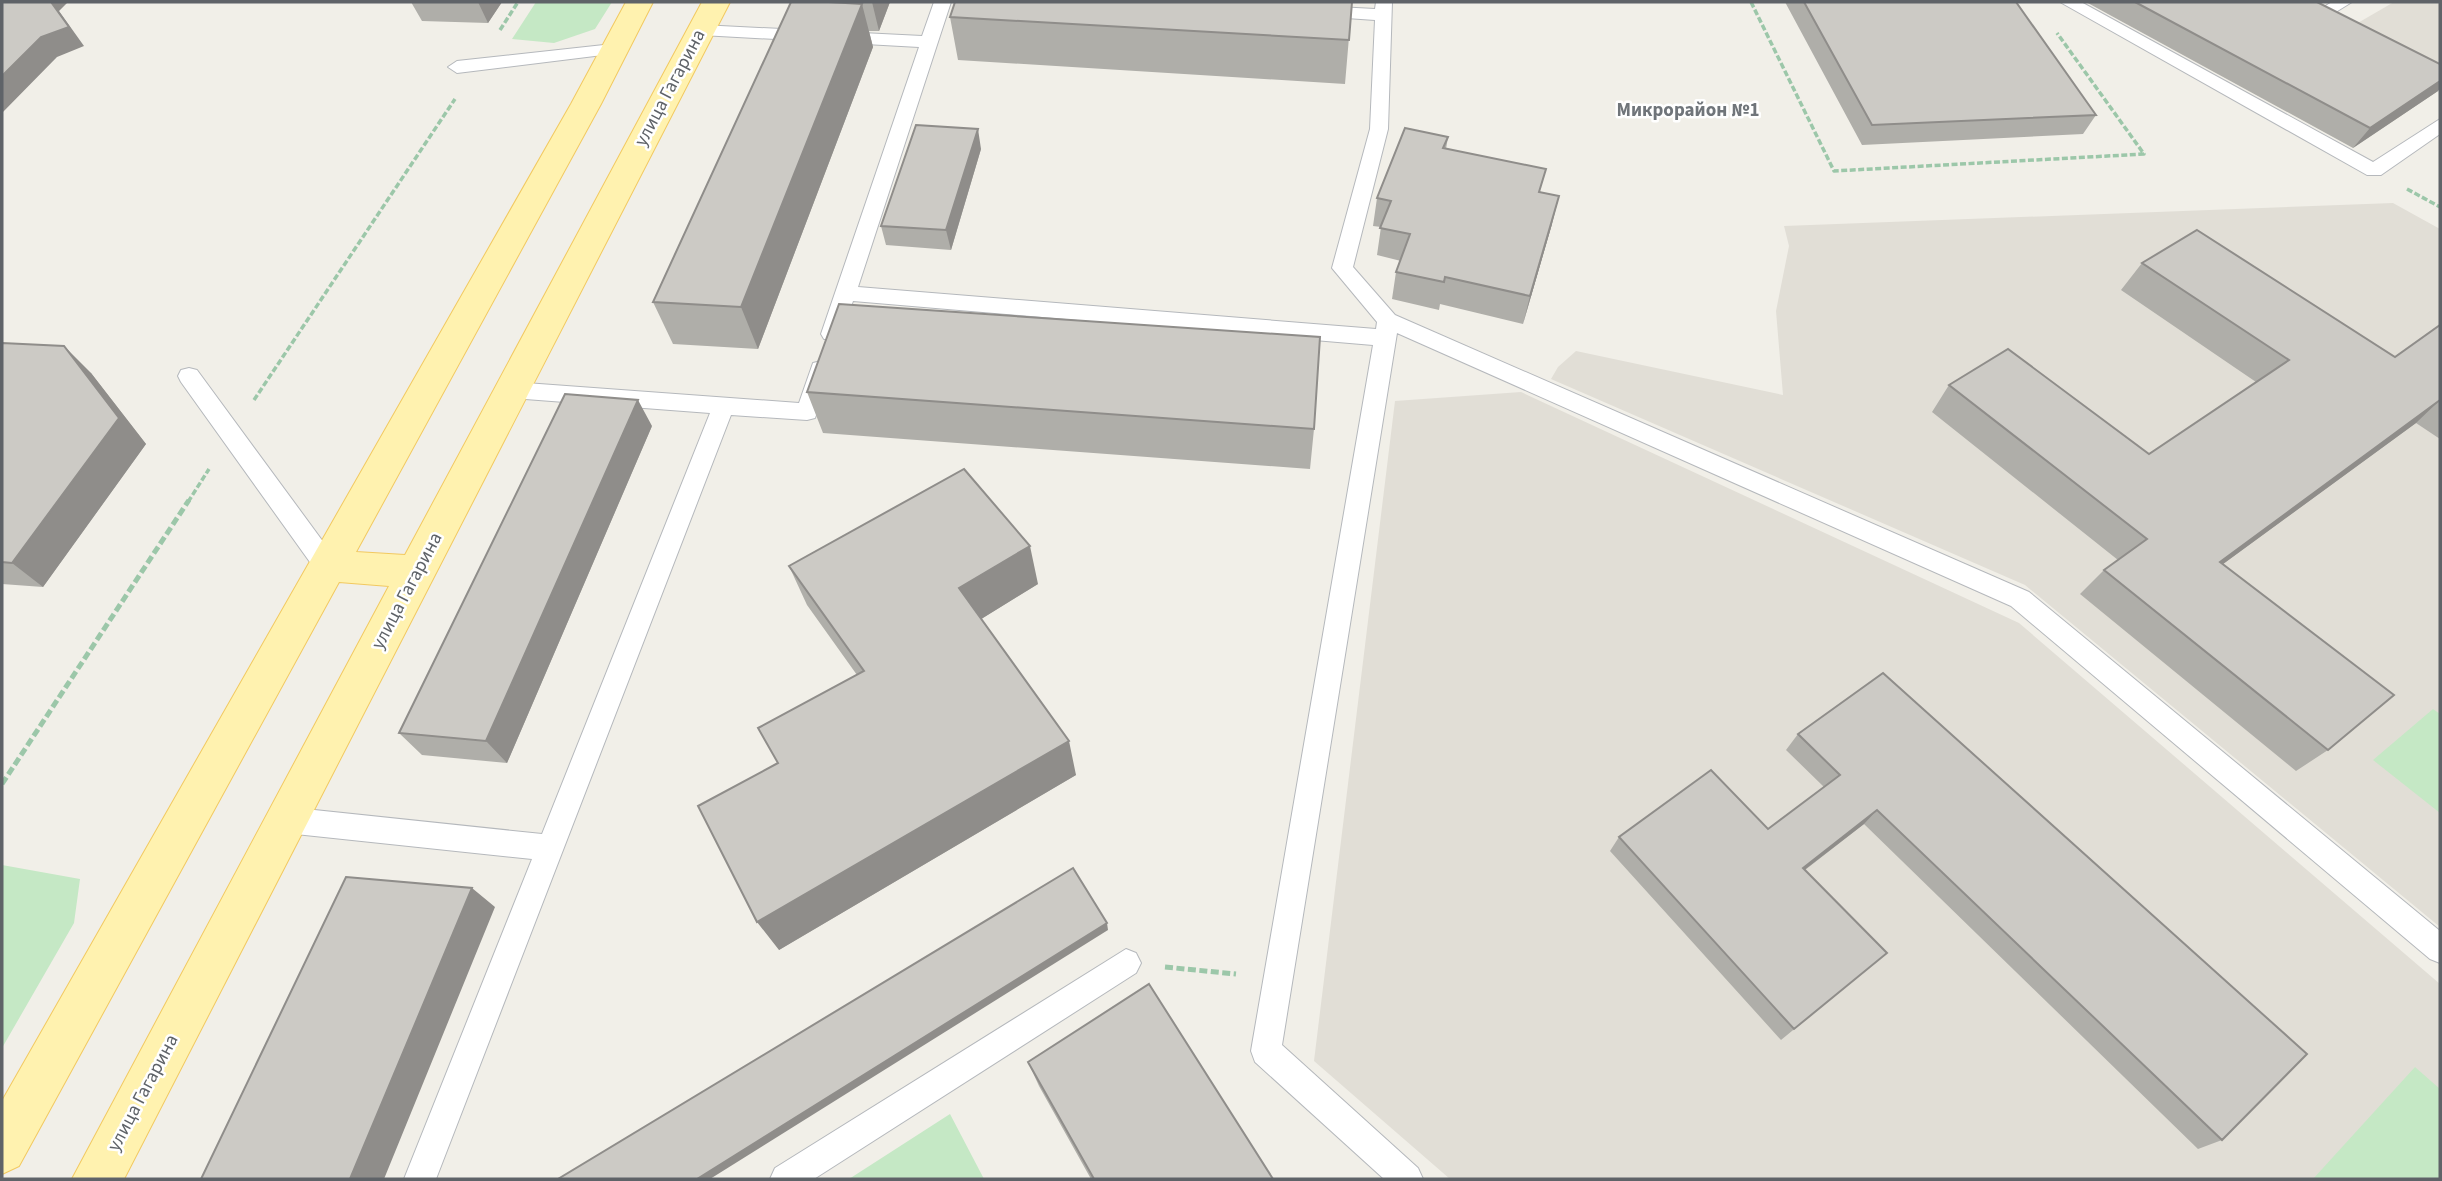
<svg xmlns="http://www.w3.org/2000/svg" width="2442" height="1181" font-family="'Source Sans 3',sans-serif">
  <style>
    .education { fill: #e1ded6 }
    .green { fill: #c5e8c5 }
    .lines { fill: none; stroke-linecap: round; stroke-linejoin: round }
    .lane-casing { stroke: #b5b8bc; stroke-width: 2 }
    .primary-casing { stroke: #f2c960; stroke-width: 2 }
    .path-far1 { stroke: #9cc7a9; stroke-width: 3.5; stroke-dasharray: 6 2.5; stroke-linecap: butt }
    .path { stroke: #9cc7a9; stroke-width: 5; stroke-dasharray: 8 3.5; stroke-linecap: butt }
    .lane { fill: #fff; fill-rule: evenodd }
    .primary { fill: #fff2af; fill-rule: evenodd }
    .wall { fill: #afaea9 }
    .shaded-wall { fill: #8f8d8a }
    .building { fill: #cccac5; stroke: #8f8d8a; stroke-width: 2 }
    .labels { text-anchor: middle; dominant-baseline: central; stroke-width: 5; stroke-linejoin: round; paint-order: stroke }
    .street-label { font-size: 19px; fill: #5f6368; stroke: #fff }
    .far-quarter-label { font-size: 19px; font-weight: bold; fill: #70757a; stroke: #fff }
  </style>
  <rect width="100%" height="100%" fill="#f1efe8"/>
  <path class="education" d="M 2394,2 L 2440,2 L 2440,67 L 2356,24 Z
    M 2393,203 L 2440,229 L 2440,927 L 2025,585 L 1551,379 L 1558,367 L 1576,351 L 1783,395 L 1776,311 L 1789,246 L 1784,226 Z
    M 1521,392 L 2019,623 L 2440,984 L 2440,1179 L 1450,1179 L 1314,1061 L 1395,401 Z"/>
  <path class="green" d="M 536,2 L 612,2 L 595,29 L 554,43 L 512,39 Z
    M 2433,709 L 2440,714 L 2440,813 L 2373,760 Z
    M 2,865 L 80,879 L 74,923 L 2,1048 Z
    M 2415,1067 L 2440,1089 L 2440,1179 L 2313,1179 Z
    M 950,1114 L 984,1179 L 849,1179 Z"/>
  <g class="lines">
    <defs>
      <path id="lane" d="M 934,2 L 951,2 L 858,287 L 1376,329 L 1377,322 L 1332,268 L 1370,129 L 1375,20 L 1318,16 L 1309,11 L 1318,6 L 1375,9 L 1376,2 L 1392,2 L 1388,129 L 1353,267 L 1395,315 L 2029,592 L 2440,931 L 2440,963 L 2430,959 L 2011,606 L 1397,333 L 1282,1045 L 1418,1168 L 1423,1179 L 1384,1179 L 1255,1062 L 1251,1051 L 1373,345 L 853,301 L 840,339 L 824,339 L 821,334 L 919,47 L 701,35 L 692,30 L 701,25 L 922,36 Z
        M 2060,2 L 2081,2 L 2373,162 L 2440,119 L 2440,134 L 2381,175 L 2367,175 Z
        M 2279,2 L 2301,2 L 2317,11 L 2332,2 L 2352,2 L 2318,23 Z
        M 613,44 L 622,49 L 619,53 L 457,73 L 448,67 L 457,61 Z
        M 821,361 L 829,363 L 832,369 L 815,418 L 807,420 L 731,415 L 436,1179 L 404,1179 L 532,859 L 286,833 L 276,829 L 272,820 L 276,811 L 286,807 L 542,834 L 710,413 L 512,398 L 504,396 L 501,390 L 504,384 L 512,382 L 799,403 L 813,363 Z
        M 189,368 L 197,370 L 335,558 L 338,565 L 335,572 L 326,575 L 317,572 L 181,382 L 178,376 L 181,370 Z
        M 1126,949 L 1136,953 L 1141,963 L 1136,973 L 814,1179 L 770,1179 L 775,1168 Z"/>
      <path id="primary" d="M 626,2 L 653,2 L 601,104 L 356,552 L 405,555 L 702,2 L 730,2 L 124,1179 L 72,1179 L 389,586 L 339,582 L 19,1166 L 2,1174 L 2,1101 L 571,104 Z"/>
    </defs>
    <use href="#lane" class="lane-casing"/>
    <use href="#primary" class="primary-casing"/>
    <path class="path-far1" d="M 1751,2 L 1834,171 L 2144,154 L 2057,33
      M 500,30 L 518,2
      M 2407,189 L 2440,207
      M 254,400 L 455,99
      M 188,502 L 209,469"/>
    <path class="path" d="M 2,784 L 189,500
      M 1165,967 L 1236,974"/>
    <use href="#lane" class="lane"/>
    <use href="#primary" class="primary"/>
  </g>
  <path class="wall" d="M 411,2 L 502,2 L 488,23 L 422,21 Z
    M 791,2 L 890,2 L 879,31 L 869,31 L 873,47 L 758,349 L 673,344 L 653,302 Z
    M 1352,2 L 1345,84 L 958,60 L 950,17 Z
    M 1785,2 L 2016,2 L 2096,115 L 2083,134 L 1862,145 Z
    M 2086,2 L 2317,2 L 2440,64 L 2440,88 L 2438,91 L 2353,148 Z
    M 1448,137 L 1446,149 L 1541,192 L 1552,224 L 1523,324 L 1440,304 L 1439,310 L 1392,299 L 1396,272 L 1401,261 L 1377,255 L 1381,227 L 1373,226 L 1377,198 Z
    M 981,149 L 951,250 L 886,245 L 881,226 Z
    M 2142,263 L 2395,357 L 2440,325 L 2440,439 L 2416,423 L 2223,564 L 2328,750 L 2296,771 L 2080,594 L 2104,570 L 2118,560 L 1932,412 L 1949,385 L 2149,454 L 2256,382 L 2121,290 Z
    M 2,343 L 91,373 L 146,444 L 43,587 L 2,584 Z
    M 807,392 L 1314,429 L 1310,469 L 823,433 Z
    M 652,426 L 507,763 L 422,755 L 399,733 Z
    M 789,566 L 1038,584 L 981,619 L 1076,775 L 779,950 L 778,763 L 857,675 L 807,605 Z
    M 1883,673 L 2222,1140 L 2198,1149 L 1864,824 L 1805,870 L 1887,953 L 1781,1040 L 1610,851 L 1619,837 L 1768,829 L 1824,787 L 1786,750 L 1798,734 Z
    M 1028,1062 L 1273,1179 L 1091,1179 L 1039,1086 Z"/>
  <path class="shaded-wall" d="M 51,2 L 68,2 L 59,11 L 84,46 L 57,57 L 2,113 L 2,76 Z
    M 478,2 L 502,2 L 488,23 Z
    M 872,2 L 890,2 L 879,31 Z
    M 862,4 L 873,47 L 758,349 L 741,307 Z
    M 2440,81 L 2440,88 L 2438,91 L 2353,148 L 2370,128 Z
    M 978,129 L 981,149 L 951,250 L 946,230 Z
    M 1559,196 L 1552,224 L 1523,324 L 1530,296 Z
    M 64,346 L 91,373 L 146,444 L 43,587 L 12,563 Z
    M 638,400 L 652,426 L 507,763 L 486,741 Z
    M 2440,400 L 2416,423 L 2193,586 L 2220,562 Z
    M 1030,546 L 1038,584 L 970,626 L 959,588 Z
    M 1069,741 L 1076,775 L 779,950 L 757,922 Z
    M 1877,810 L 1864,824 L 1790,881 L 1803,868 Z
    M 472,888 L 495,907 L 384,1179 L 350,1179 Z
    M 1107,923 L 1108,930 L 710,1179 L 697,1179 Z"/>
  <path class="building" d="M 2,2 L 51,2 L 69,27 L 41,37 L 2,76 Z
    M 791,2 L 829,2 L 862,4 L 741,307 L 653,302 Z
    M 955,2 L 1352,2 L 1349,40 L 950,17 Z
    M 1804,2 L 2016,2 L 2096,115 L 1872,125 Z
    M 2135,2 L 2317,2 L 2440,64 L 2440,81 L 2370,128 Z
    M 916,125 L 978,129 L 946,230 L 881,226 Z
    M 1405,128 L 1448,137 L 1443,148 L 1546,169 L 1539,192 L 1559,196 L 1530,296 L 1445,277 L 1444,282 L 1396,272 L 1410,234 L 1380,228 L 1391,201 L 1377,198 Z
    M 2197,230 L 2395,357 L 2440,325 L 2440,400 L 2220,562 L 2394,695 L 2328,750 L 2104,570 L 2147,539 L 1949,385 L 2008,349 L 2149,454 L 2289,360 L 2142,263 Z
    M 839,304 L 1320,337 L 1314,429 L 807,392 Z
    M 2,343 L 64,346 L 119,418 L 12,563 L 2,562 Z
    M 565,394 L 638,400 L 486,741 L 399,733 Z
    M 964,469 L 1030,546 L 959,588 L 1069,741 L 757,922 L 698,806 L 778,763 L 758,728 L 864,671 L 789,566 Z
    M 1883,673 L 2307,1054 L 2222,1140 L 1877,810 L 1803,868 L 1887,953 L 1794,1029 L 1619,837 L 1711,770 L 1768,829 L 1840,775 L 1798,734 Z
    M 1073,868 L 1107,923 L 697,1179 L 558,1179 Z
    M 346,877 L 472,888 L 350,1179 L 201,1179 Z
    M 1149,984 L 1273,1179 L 1094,1179 L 1028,1062 Z"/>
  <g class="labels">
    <g class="street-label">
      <text transform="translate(670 88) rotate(-62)">улица Гагарина</text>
      <text transform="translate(407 591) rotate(-62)">улица Гагарина</text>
      <text transform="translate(143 1093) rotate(-62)">улица Гагарина</text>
    </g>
    <g class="far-quarter-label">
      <text x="1688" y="110">Микрорайон №1</text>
    </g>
  </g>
  <rect width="2442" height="1181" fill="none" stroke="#5f6368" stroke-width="7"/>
</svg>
